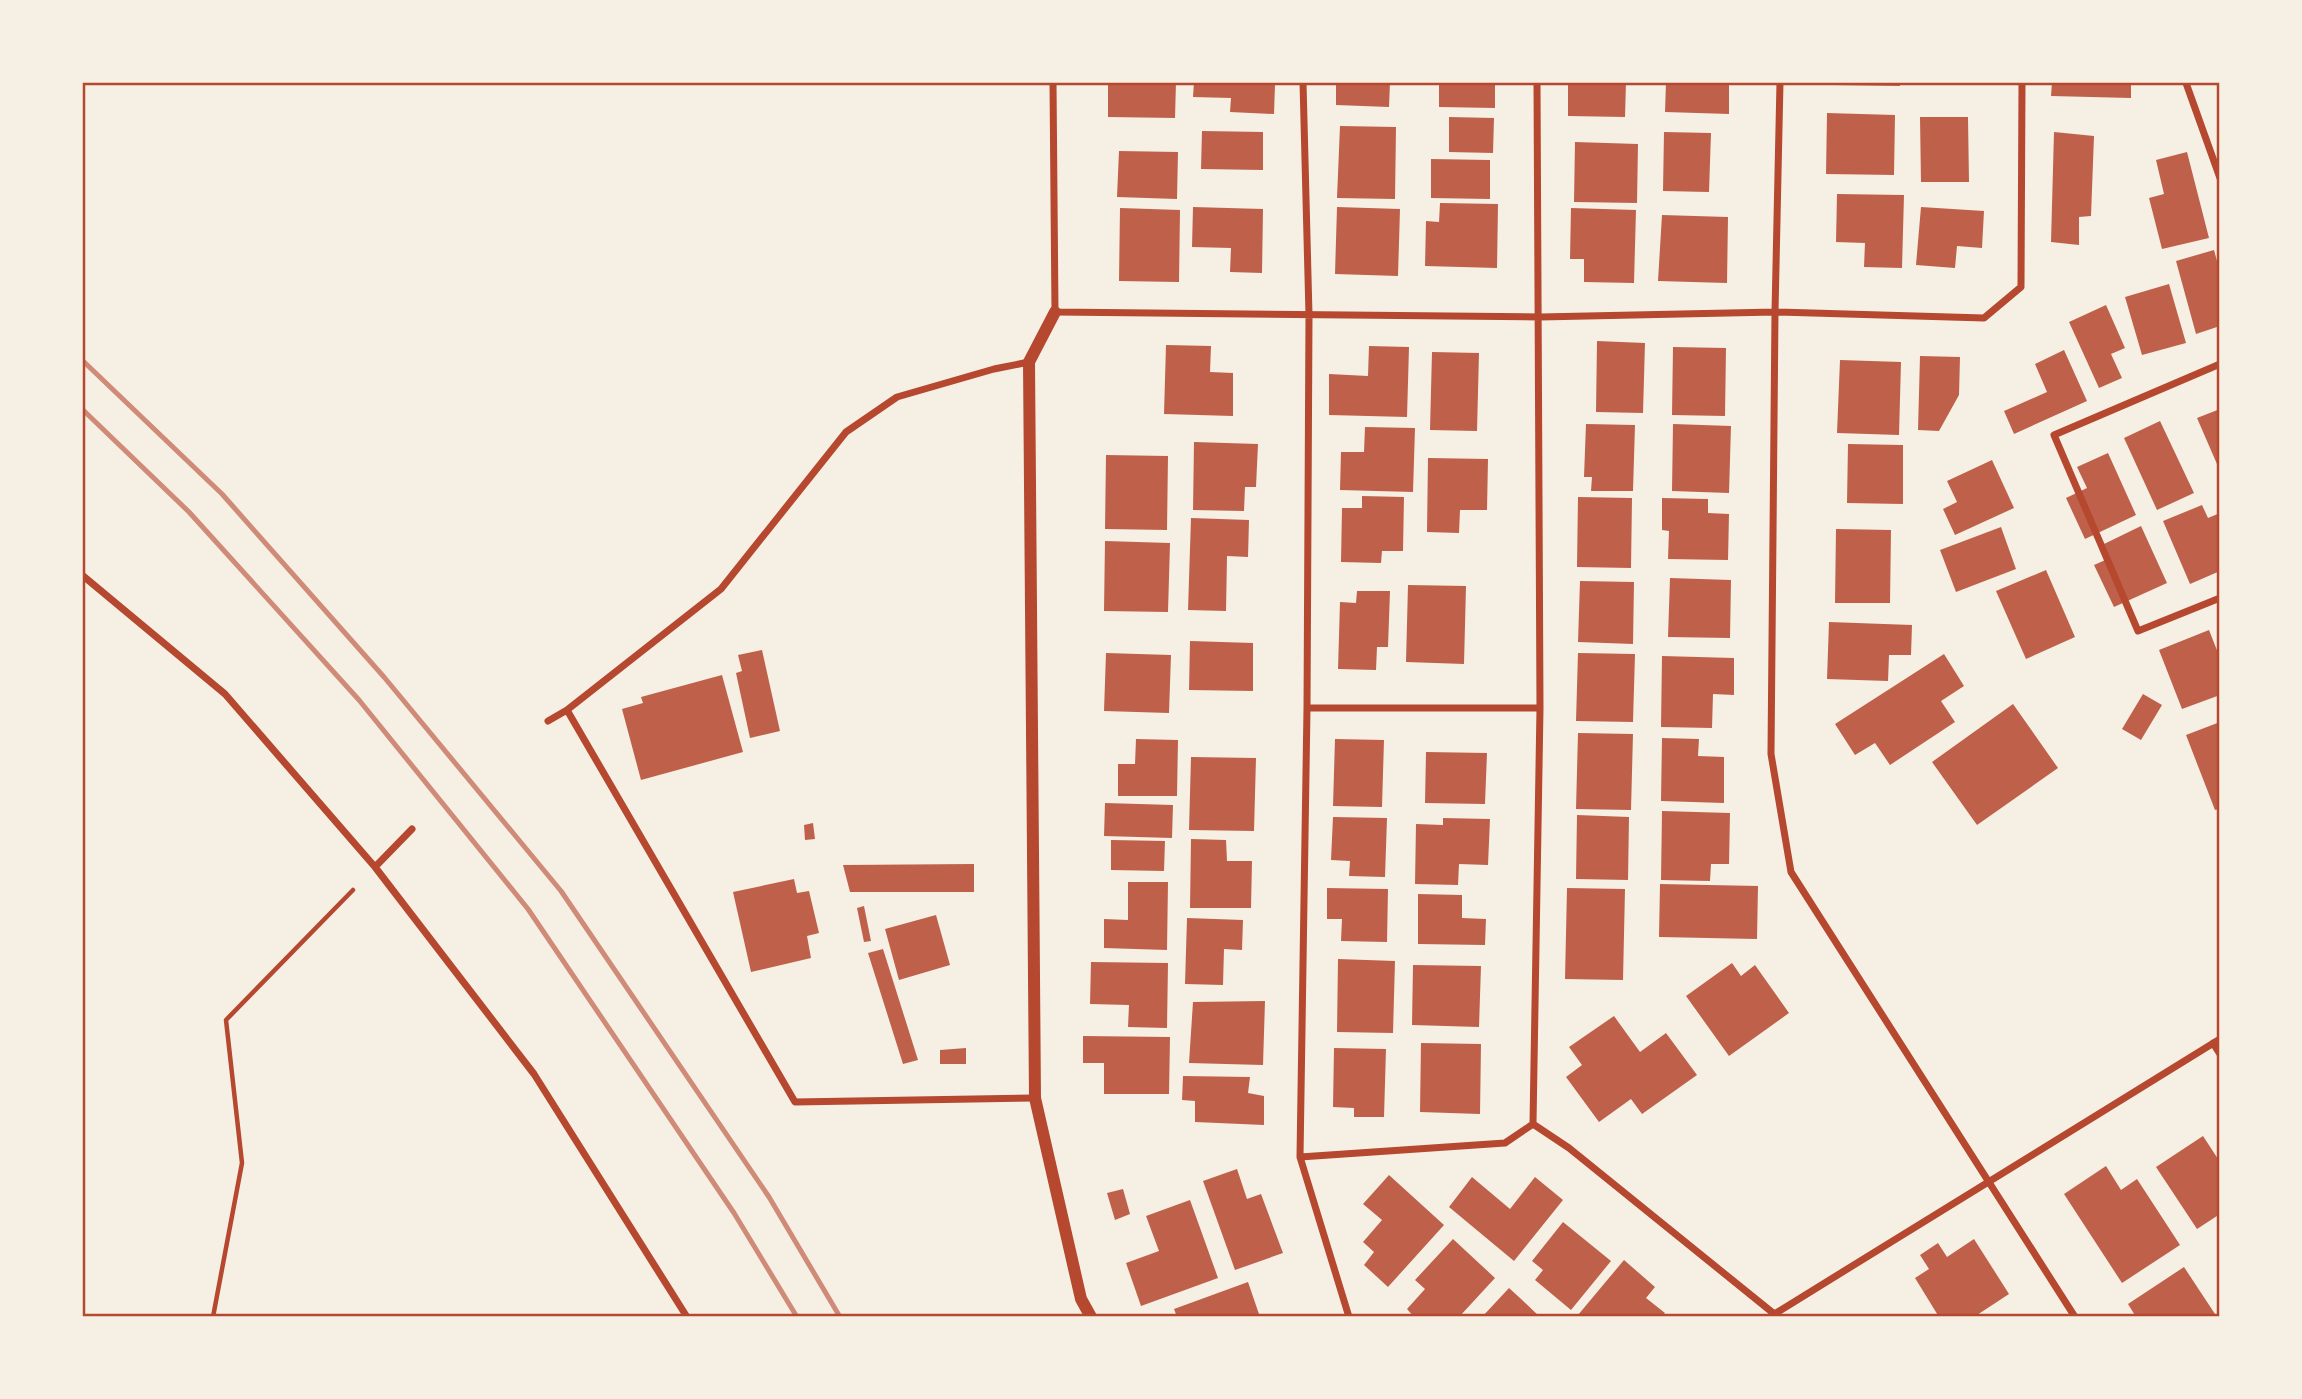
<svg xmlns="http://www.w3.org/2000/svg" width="2302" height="1399" font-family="Georgia,serif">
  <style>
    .building { fill: #bf614a }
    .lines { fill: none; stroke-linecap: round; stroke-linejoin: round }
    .path { stroke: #b5482f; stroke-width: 4.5 }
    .minor { stroke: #b5482f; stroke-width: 7 }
    .tertiary { stroke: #b5482f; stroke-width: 12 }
    .rail { stroke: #cf8b77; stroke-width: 5 }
    .neatline { fill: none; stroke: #b5482f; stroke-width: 2.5 }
  </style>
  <rect width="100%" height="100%" fill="#f6efe4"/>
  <path class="building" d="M 1108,82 L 1176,82 L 1175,118 L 1108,117 Z
    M 1194,82 L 1261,82 L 1261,85 L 1275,85 L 1274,114 L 1230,112 L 1231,98 L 1193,97 Z
    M 1336,82 L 1390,82 L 1389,107 L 1336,105 Z
    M 1439,82 L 1495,82 L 1495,108 L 1439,107 Z
    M 1568,82 L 1626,82 L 1625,117 L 1568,116 Z
    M 1666,82 L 1729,82 L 1729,114 L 1665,112 Z
    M 1834,82 L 1900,82 L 1900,86 L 1834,85 Z
    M 2052,82 L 2131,82 L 2131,98 L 2051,96 Z
    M 1827,113 L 1895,115 L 1894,175 L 1826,174 Z
    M 1449,117 L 1494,118 L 1493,153 L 1449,152 Z
    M 1920,117 L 1968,117 L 1969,182 L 1921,182 Z
    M 1340,126 L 1396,127 L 1395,199 L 1337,198 Z
    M 1202,131 L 1263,132 L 1263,170 L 1201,169 Z
    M 1664,132 L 1711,133 L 1709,192 L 1663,191 Z
    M 2054,132 L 2094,136 L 2091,216 L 2079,217 L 2079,245 L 2051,242 Z
    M 1575,142 L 1638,144 L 1637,203 L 1574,202 Z
    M 1119,151 L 1178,152 L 1177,199 L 1117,197 Z
    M 2187,152 L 2209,238 L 2162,249 L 2149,198 L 2164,194 L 2156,160 Z
    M 1431,159 L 1490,160 L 1490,199 L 1431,198 Z
    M 1837,194 L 1904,195 L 1902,268 L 1864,267 L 1865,243 L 1836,242 Z
    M 1440,203 L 1498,204 L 1497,268 L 1425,266 L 1426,221 L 1439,222 Z
    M 1193,207 L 1263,209 L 1262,273 L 1230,272 L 1231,248 L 1192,247 Z
    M 1337,207 L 1400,209 L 1398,276 L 1335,274 Z
    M 1921,207 L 1984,211 L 1982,248 L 1957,246 L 1955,268 L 1916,265 Z
    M 1120,208 L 1180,210 L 1179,282 L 1119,281 Z
    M 1571,208 L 1636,210 L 1634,283 L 1584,282 L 1584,259 L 1570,259 Z
    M 1662,215 L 1728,217 L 1727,283 L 1658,281 Z
    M 2214,250 L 2220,272 L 2220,326 L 2196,334 L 2176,261 Z
    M 2169,284 L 2186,343 L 2142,355 L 2125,297 Z
    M 2106,305 L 2125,348 L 2111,354 L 2122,378 L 2099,388 L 2069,322 Z
    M 1597,341 L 1645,343 L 1643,413 L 1596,412 Z
    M 1166,345 L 1211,346 L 1210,372 L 1233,373 L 1233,416 L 1164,414 Z
    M 1369,346 L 1409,347 L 1407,417 L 1329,415 L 1329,374 L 1368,376 Z
    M 1673,347 L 1726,348 L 1725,416 L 1672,415 Z
    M 2064,350 L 2087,401 L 2014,434 L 2004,411 L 2047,392 L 2035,364 Z
    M 1432,352 L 1479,353 L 1477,431 L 1430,430 Z
    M 1920,356 L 1960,357 L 1959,395 L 1939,431 L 1918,430 Z
    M 1840,360 L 1901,362 L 1899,435 L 1837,433 Z
    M 2220,409 L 2220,471 L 2197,418 Z
    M 2160,421 L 2194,493 L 2157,510 L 2124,438 Z
    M 1586,424 L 1635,425 L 1633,491 L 1591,491 L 1592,477 L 1584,477 Z
    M 1673,424 L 1731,426 L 1729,493 L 1672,491 Z
    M 1365,427 L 1415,428 L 1413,492 L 1340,490 L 1341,452 L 1364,452 Z
    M 1194,442 L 1258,444 L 1256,487 L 1245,487 L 1244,511 L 1193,510 Z
    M 1848,444 L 1903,445 L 1903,504 L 1847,503 Z
    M 2108,453 L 2136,515 L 2085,539 L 2066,498 L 2087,488 L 2077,467 Z
    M 1106,455 L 1168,456 L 1167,530 L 1105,529 Z
    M 1428,458 L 1488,459 L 1487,510 L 1460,510 L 1459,533 L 1427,532 Z
    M 1992,460 L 2014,508 L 1955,535 L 1943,509 L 1957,502 L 1947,481 Z
    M 1362,496 L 1404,497 L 1403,551 L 1382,551 L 1381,563 L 1341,562 L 1342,508 L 1362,508 Z
    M 1578,497 L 1632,498 L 1631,568 L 1577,567 Z
    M 1662,498 L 1708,499 L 1708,513 L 1729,514 L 1728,560 L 1668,559 L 1669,531 L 1662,530 Z
    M 2202,505 L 2208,518 L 2220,513 L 2220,571 L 2190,584 L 2163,521 Z
    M 1191,518 L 1249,520 L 1248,557 L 1227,556 L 1226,611 L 1188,610 Z
    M 2141,526 L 2167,583 L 2114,607 L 2094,565 L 2110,558 L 2104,544 Z
    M 2001,527 L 2016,569 L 1956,592 L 1940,550 Z
    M 1836,529 L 1891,530 L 1890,603 L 1835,603 Z
    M 1105,541 L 1170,543 L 1168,612 L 1104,611 Z
    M 2046,570 L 2075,637 L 2026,659 L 1996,591 Z
    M 1670,578 L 1731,580 L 1730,638 L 1668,637 Z
    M 1580,581 L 1634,582 L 1633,644 L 1578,642 Z
    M 1408,585 L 1466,586 L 1464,664 L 1406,662 Z
    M 1357,591 L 1390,591 L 1388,647 L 1377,647 L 1376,670 L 1338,669 L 1340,602 L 1356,603 Z
    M 1829,622 L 1912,625 L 1911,655 L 1889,655 L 1888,681 L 1827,679 Z
    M 2209,630 L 2220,658 L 2220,695 L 2182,709 L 2159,650 Z
    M 1190,641 L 1253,643 L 1253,691 L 1189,690 Z
    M 762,650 L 780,731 L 750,738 L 736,673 L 742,671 L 738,655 Z
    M 1106,653 L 1171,655 L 1169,713 L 1104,711 Z
    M 1578,653 L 1635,654 L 1633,722 L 1576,721 Z
    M 1944,654 L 1964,686 L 1941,701 L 1955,722 L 1890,765 L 1875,743 L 1855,755 L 1835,724 Z
    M 1662,656 L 1734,658 L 1734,695 L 1713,694 L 1712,728 L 1661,727 Z
    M 722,675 L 743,752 L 641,780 L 622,709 L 643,703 L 641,697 Z
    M 2143,694 L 2162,705 L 2141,740 L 2122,729 Z
    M 2013,704 L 2058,768 L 1977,825 L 1932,762 Z
    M 2220,722 L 2220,809 L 2215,810 L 2186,735 Z
    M 1578,733 L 1633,734 L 1631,810 L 1576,809 Z
    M 1662,738 L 1699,739 L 1698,756 L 1724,757 L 1724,803 L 1661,801 Z
    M 1136,739 L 1178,740 L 1177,796 L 1118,796 L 1118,764 L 1135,764 Z
    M 1335,739 L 1384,740 L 1382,807 L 1333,806 Z
    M 1426,752 L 1487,753 L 1485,804 L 1425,803 Z
    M 1191,757 L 1256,758 L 1254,831 L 1189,830 Z
    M 1105,803 L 1173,805 L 1172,838 L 1104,836 Z
    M 1662,811 L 1730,813 L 1729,864 L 1711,864 L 1710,881 L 1661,880 Z
    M 1577,815 L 1629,817 L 1628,880 L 1576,879 Z
    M 1333,817 L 1387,818 L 1385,877 L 1349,876 L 1350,861 L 1331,860 Z
    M 1443,818 L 1490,819 L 1488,865 L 1459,864 L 1458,885 L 1415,884 L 1416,824 L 1443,825 Z
    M 813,823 L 815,839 L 805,840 L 804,825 Z
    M 1191,839 L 1226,840 L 1227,861 L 1252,861 L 1251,908 L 1190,908 Z
    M 1111,840 L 1165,841 L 1164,871 L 1111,870 Z
    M 974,864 L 974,892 L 850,892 L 843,865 Z
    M 794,879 L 797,893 L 809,891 L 819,933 L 807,936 L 811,958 L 751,972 L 733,892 Z
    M 1128,882 L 1168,882 L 1167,950 L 1104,948 L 1104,919 L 1128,920 Z
    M 1660,884 L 1758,886 L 1757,939 L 1659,937 Z
    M 1327,888 L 1388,889 L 1387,942 L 1341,941 L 1342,919 L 1327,919 Z
    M 1567,888 L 1625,889 L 1623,980 L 1565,979 Z
    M 1418,894 L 1462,895 L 1462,918 L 1486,919 L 1485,945 L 1418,944 Z
    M 864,906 L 871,941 L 864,942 L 857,908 Z
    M 936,915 L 950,965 L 899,980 L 885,929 Z
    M 1187,918 L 1243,920 L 1242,950 L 1224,949 L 1223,985 L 1185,984 Z
    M 883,949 L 918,1060 L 903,1064 L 868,953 Z
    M 1338,959 L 1395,961 L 1393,1033 L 1337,1032 Z
    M 1091,962 L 1168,963 L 1167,1028 L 1128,1027 L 1129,1005 L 1090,1004 Z
    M 1732,963 L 1741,976 L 1755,965 L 1789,1013 L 1729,1056 L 1686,996 Z
    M 1413,965 L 1481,966 L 1479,1027 L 1412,1025 Z
    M 1265,1001 L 1263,1065 L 1189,1063 L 1193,1002 Z
    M 1614,1016 L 1640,1052 L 1666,1033 L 1697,1075 L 1642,1114 L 1631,1099 L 1599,1122 L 1566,1077 L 1582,1065 L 1569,1047 Z
    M 1083,1036 L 1170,1037 L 1169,1094 L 1104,1094 L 1104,1063 L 1083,1063 Z
    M 1421,1043 L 1481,1044 L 1480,1114 L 1420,1112 Z
    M 966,1048 L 966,1064 L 940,1064 L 940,1050 Z
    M 1334,1048 L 1386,1049 L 1384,1117 L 1354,1117 L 1354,1108 L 1333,1107 Z
    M 1183,1076 L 1250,1077 L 1248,1093 L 1264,1096 L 1264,1125 L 1195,1122 L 1195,1101 L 1182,1100 Z
    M 2203,1136 L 2220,1162 L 2220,1214 L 2197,1229 L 2156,1167 Z
    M 2106,1166 L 2121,1190 L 2137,1179 L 2180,1245 L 2122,1283 L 2064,1194 Z
    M 1237,1169 L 1247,1199 L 1261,1194 L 1283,1253 L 1235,1270 L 1203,1181 Z
    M 1389,1175 L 1444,1225 L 1388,1287 L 1364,1265 L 1374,1252 L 1363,1242 L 1382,1220 L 1363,1204 Z
    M 1472,1177 L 1510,1209 L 1535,1177 L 1563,1200 L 1514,1261 L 1449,1207 Z
    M 1123,1189 L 1130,1214 L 1115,1220 L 1107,1193 Z
    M 1190,1200 L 1218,1278 L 1141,1306 L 1126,1263 L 1159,1251 L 1146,1216 Z
    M 1563,1222 L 1611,1261 L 1571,1310 L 1535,1280 L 1543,1270 L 1532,1261 Z
    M 1453,1239 L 1495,1278 L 1459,1317 L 1414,1317 L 1407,1309 L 1425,1289 L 1415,1280 Z
    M 1974,1239 L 2009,1294 L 1974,1317 L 1939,1317 L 1915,1278 L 1929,1269 L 1920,1255 L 1938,1243 L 1947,1257 Z
    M 1624,1260 L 1655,1287 L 1646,1298 L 1665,1313 L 1661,1317 L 1580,1317 L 1578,1315 Z
    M 2184,1267 L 2217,1317 L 2136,1317 L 2128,1304 Z
    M 1248,1282 L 1260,1317 L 1177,1317 L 1174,1309 Z
    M 1509,1288 L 1520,1298 L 1540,1317 L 1482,1317 Z"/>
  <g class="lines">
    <path class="path" d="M 213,1317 L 242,1163 L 226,1020 L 353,890"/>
    <path class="minor" d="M 1053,82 L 1055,312 L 1540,317 L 1775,312 L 1984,318 L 2021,287 L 2022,82
      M 1303,82 L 1309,315 L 1307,708 L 1300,1157 L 1349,1317
      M 1537,82 L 1540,708 L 1533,1124 L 1569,1148 L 1778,1317
      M 1780,82 L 1775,312 L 1771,754 L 1791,872 L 2075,1317
      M 2186,83 L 2220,178
      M 2220,364 L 2054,435 L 2138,631 L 2220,598
      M 82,575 L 225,694 L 375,867 L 534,1074 L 687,1317
      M 1307,708 L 1540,708
      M 567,710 L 795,1102 L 1035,1098
      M 548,721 L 567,710 L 721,589 L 846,432 L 897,397 L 994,369 L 1029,362
      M 375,867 L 412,829
      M 2213,1043 L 2220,1054
      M 1300,1157 L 1505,1143 L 1533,1124
      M 1776,1313 L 2220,1039"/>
    <path class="tertiary" d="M 1055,312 L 1029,362 L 1035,1098 L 1081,1299 L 1091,1317"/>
    <path class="rail" d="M 82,360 L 222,494 L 384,677 L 561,891 L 769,1197 L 840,1317
      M 82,409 L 189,512 L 359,700 L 528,909 L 734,1213 L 797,1317"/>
  </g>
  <rect width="2302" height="1399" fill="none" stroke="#f6efe4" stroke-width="168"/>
  <rect x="84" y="84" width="2134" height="1231" class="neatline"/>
</svg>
